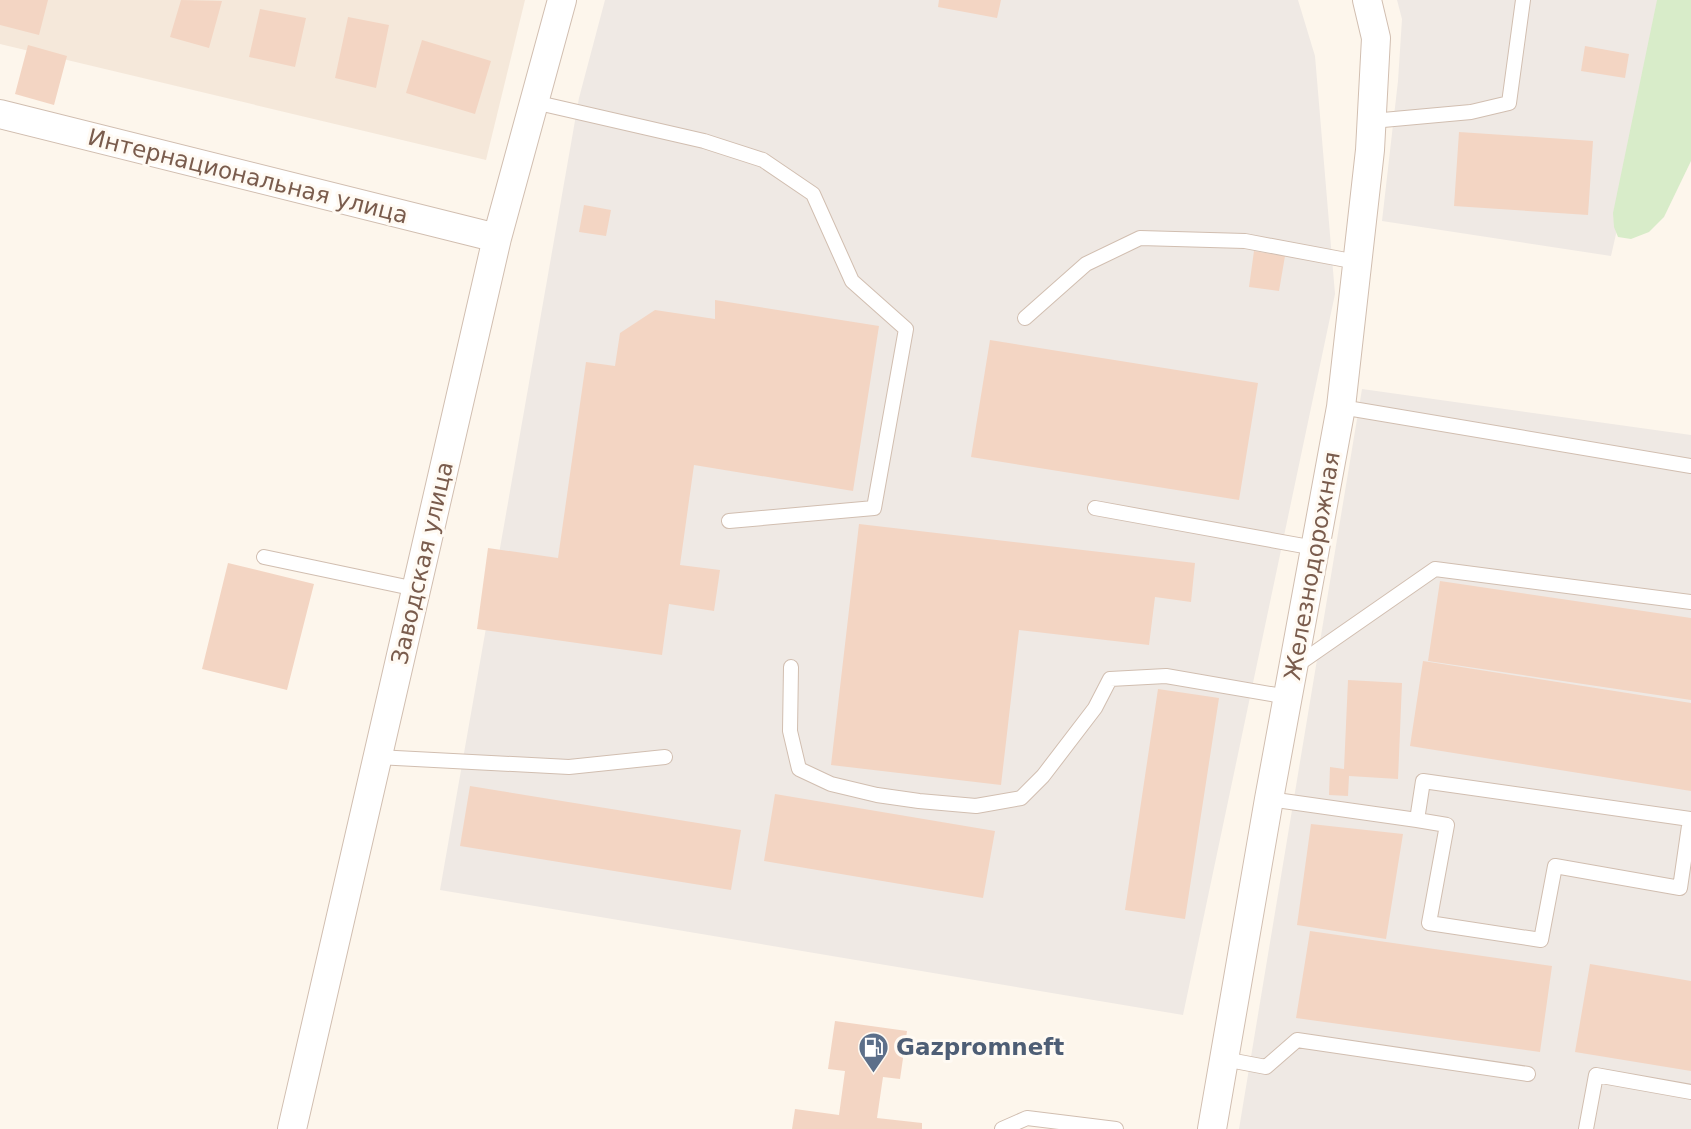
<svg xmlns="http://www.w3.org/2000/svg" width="1691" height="1129" font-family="'DejaVu Sans',sans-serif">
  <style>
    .residential { fill: #f5e8da }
    .industrial { fill: #efe9e4 }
    .green { fill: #d8ecc9 }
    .building { fill: #f3d5c3 }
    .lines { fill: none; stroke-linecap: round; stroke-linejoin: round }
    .service-casing { stroke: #d1beb0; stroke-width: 16 }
    .minor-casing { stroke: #d1beb0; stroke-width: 30 }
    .service { stroke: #fff; stroke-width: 14 }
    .minor { stroke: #fff; stroke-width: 28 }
    .labels { text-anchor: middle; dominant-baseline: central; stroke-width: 6; stroke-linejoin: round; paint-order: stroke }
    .street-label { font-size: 23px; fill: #7a5c4d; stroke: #fffaf3 }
    .service-label { font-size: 23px; font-weight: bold; fill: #4e5e75; stroke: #fffaf3; text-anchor: start }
  </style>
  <rect width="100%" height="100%" fill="#fdf6ec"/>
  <path class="residential" d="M 0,0 L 525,0 L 486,160 L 0,44 Z"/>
  <path class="industrial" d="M 605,0 L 1298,0 L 1315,56 L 1335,294 L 1183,1015 L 440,890 L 579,98 Z
    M 1397,0 L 1669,0 L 1611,256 L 1382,221 L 1398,81 L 1402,19 Z
    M 1362,389 L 1691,435 L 1691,1129 L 1239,1129 Z"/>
  <path class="green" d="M 1657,0 L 1691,0 L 1691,161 L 1664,217 L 1649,232 L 1631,239 L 1618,237 L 1614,227 L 1613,213 Z"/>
  <path class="building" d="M 0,0 L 48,0 L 39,35 L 0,25 Z
    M 181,0 L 222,1 L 209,48 L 170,37 Z
    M 939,0 L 1001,0 L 997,18 L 938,7 Z
    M 260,9 L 306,18 L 295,67 L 249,57 Z
    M 348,17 L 389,25 L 376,88 L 335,78 Z
    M 422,40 L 491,61 L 475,114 L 406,93 Z
    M 28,45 L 67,56 L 54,105 L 15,94 Z
    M 1585,46 L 1629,54 L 1625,78 L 1581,71 Z
    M 1459,132 L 1593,141 L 1588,215 L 1454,206 Z
    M 584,205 L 611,210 L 606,236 L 579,232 Z
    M 1254,251 L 1285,256 L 1279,291 L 1249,287 Z
    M 715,300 L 879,326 L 853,491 L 694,465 L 680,565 L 720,570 L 714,611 L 669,604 L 662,655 L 477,629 L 488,548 L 558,558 L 586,362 L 615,366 L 620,333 L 655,310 L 715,319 Z
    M 990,340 L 1258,383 L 1239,500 L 971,457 Z
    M 859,524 L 1195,563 L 1191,602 L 1155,597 L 1149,645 L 1019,630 L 1001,785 L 831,765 Z
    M 228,563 L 314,584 L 287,690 L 202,669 Z
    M 1440,581 L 1691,618 L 1691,700 L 1428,661 Z
    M 1423,661 L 1691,703 L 1691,791 L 1410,746 Z
    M 1348,680 L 1402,683 L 1398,779 L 1349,776 L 1348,796 L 1329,795 L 1330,767 L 1344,769 Z
    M 1158,689 L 1219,698 L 1185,919 L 1125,910 Z
    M 470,786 L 741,830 L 731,890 L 460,846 Z
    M 775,794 L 995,831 L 983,898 L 764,861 Z
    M 1311,824 L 1403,834 L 1386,939 L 1297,925 Z
    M 1310,931 L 1552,966 L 1540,1052 L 1296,1018 Z
    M 1590,964 L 1691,981 L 1691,1071 L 1575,1052 Z
    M 835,1021 L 907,1031 L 900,1079 L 883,1077 L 877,1118 L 922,1123 L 922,1129 L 792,1129 L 795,1109 L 839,1115 L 845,1071 L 828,1069 Z"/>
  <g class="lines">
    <defs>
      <path id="service" d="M 534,102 L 704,141 L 763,160 L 813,194 L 852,281 L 906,329 L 874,508 L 729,521
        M 1372,121 L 1471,112 L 1509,103 L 1523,0
        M 1025,318 L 1086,264 L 1140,238 L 1245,241 L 1357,262
        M 1341,407 L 1691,466
        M 1095,508 L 1315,548
        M 264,557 L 416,589
        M 791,667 L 790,731 L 799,769 L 831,784 L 877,795 L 919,801 L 976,806 L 1021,798 L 1043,776 L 1095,708 L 1110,679 L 1166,676 L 1288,697
        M 1294,667 L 1435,569 L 1691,602
        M 377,757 L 569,767 L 665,757
        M 1269,799 L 1417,820 L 1423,781 L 1690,819 L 1680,888 L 1555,866 L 1541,940 L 1429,923 L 1447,825 L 1417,820
        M 1224,1059 L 1266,1067 L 1297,1040 L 1528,1074
        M 1002,1129 L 1027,1118 L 1116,1129
        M 1586,1129 L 1596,1075 L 1691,1092"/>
      <path id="minor" d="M 0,114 L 497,238
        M 292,1129 L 497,238 L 562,0
        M 1212,1129 L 1269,799 L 1341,407 L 1370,150 L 1376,38 L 1367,0"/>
    </defs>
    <use href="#service" class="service-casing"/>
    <use href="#minor" class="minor-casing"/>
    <use href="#service" class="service"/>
    <use href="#minor" class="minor"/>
  </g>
  <defs>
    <symbol id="fuel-pin" viewBox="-11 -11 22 30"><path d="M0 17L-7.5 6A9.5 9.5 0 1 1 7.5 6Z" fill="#5c6f8a" stroke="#fffaf3"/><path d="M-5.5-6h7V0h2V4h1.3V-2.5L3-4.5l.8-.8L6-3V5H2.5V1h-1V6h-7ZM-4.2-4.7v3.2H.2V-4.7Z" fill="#fff"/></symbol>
  </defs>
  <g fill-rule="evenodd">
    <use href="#fuel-pin" x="856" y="1030" width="35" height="47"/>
  </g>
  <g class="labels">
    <g class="street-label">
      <text transform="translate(248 176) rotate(14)">Интернациональная улица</text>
      <text transform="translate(422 563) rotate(-77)">Заводская улица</text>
      <text transform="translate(1312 566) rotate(-80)">Железнодорожная</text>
    </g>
    <g class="service-label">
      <text x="896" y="1047">Gazpromneft</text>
    </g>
  </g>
</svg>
